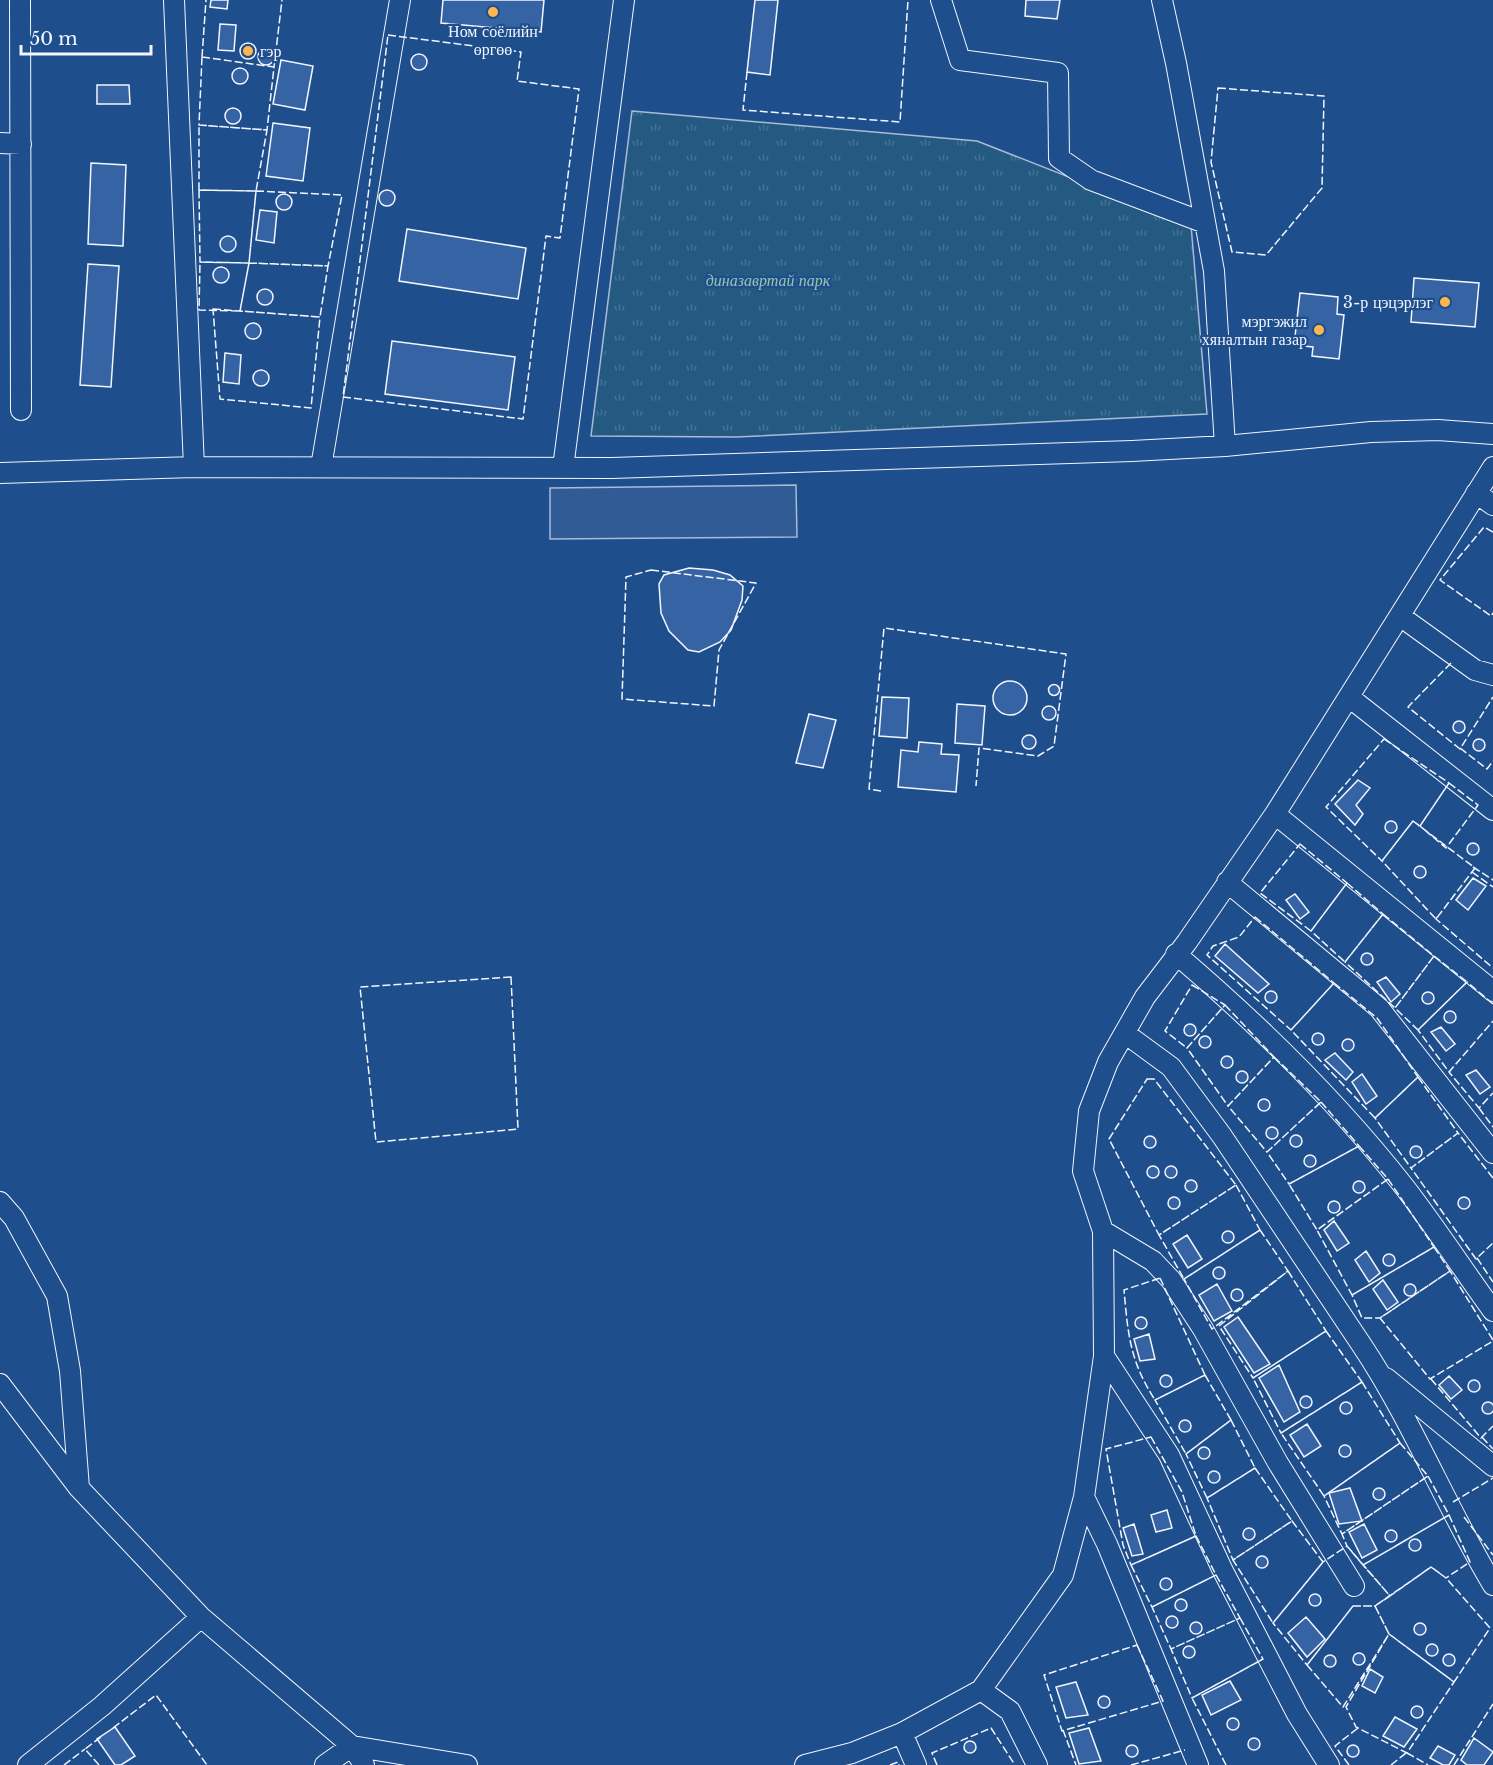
<svg xmlns="http://www.w3.org/2000/svg" width="1493" height="1765" font-family="'Libre Baskerville',serif">
  <style>
    .park { fill: url(#park-tufts); stroke: #a8bbd7; stroke-width: 1.5 }
    .parking { fill: #305b95; stroke: #a8bbd7; stroke-width: 1.5 }
    .building { fill: #3563a3; stroke: #f2f6ff; stroke-width: 1.5 }
    .lines { fill: none; stroke-linecap: round; stroke-linejoin: round }
    .minor-casing { stroke: #f2f6ff; stroke-width: 22 }
    .minor { stroke: #1f4e8c; stroke-width: 20 }
    .fence { stroke: #f2f6ff; stroke-width: 1.5; stroke-dasharray: 8 3; stroke-linecap: butt }
    .poi-dot { fill: #ffb74d; stroke: #1f4e8c; stroke-width: 2 }
    .labels { text-anchor: middle; dominant-baseline: central; stroke-width: 4.5; stroke-linejoin: round; paint-order: stroke }
    .poi-label { font-size: 16px; fill: #f2f6ff; stroke: #1f4e8c; text-anchor: end }
    .park-label { font-size: 16px; font-style: italic; fill: #97c8a6; stroke: #1f4e8c }
  </style>
  <defs>
    <pattern id="park-tufts" width="24" height="20" patternUnits="userSpaceOnUse" patternTransform="scale(1.5)"><rect width="24" height="20" fill="#245a82"/><path d="M3 7l-1-3M5 7V3M7 7l1-3M15 17l-1-3M17 17v-4M19 17l1-3" fill="none" stroke="#447295"/></pattern>
  </defs>
  <rect width="100%" height="100%" fill="#1f4e8c"/>
  <path class="park" d="M 632,111 L 977,141 L 1191,225 L 1207,414 L 736,437 L 591,436 Z"/>
  <path class="parking" d="M 796,485 L 797,537 L 550,539 L 550,488 Z"/>
  <path class="building" d="M 211,0 L 228,0 L 227,9 L 210,7 Z
    M 443,0 L 544,0 L 541,32 L 441,23 Z
    M 755,0 L 778,0 L 770,75 L 747,72 Z
    M 1026,0 L 1060,0 L 1057,19 L 1025,16 Z
    M 220,24 L 236,25 L 234,51 L 218,50 Z
    M240 51a8 8 0 1 1 16 0a8 8 0 1 1-16 0Z
    M258 57a8 8 0 1 1 16 0a8 8 0 1 1-16 0Z
    M411 62a8 8 0 1 1 16 0a8 8 0 1 1-16 0Z
    M 281,60 L 313,66 L 305,110 L 273,104 Z
    M232 76a8 8 0 1 1 16 0a8 8 0 1 1-16 0Z
    M 97,85 L 129,85 L 130,104 L 97,104 Z
    M225 116a8 8 0 1 1 16 0a8 8 0 1 1-16 0Z
    M 273,123 L 310,128 L 303,181 L 266,176 Z
    M 91,163 L 126,165 L 123,246 L 88,244 Z
    M379 198a8 8 0 1 1 16 0a8 8 0 1 1-16 0Z
    M276 202a8 8 0 1 1 16 0a8 8 0 1 1-16 0Z
    M 260,210 L 277,212 L 274,243 L 256,240 Z
    M 407,229 L 526,248 L 518,299 L 399,281 Z
    M220 244a8 8 0 1 1 16 0a8 8 0 1 1-16 0Z
    M 88,264 L 119,266 L 111,387 L 80,385 Z
    M213 275a8 8 0 1 1 16 0a8 8 0 1 1-16 0Z
    M 1414,278 L 1479,283 L 1475,327 L 1411,322 Z
    M257 297a8 8 0 1 1 16 0a8 8 0 1 1-16 0Z
    M 1300,293 L 1338,297 L 1337,314 L 1344,315 L 1339,359 L 1312,356 L 1313,347 L 1294,345 Z
    M245 331a8 8 0 1 1 16 0a8 8 0 1 1-16 0Z
    M 392,341 L 515,357 L 508,410 L 385,394 Z
    M 225,353 L 241,355 L 239,384 L 223,382 Z
    M253 378a8 8 0 1 1 16 0a8 8 0 1 1-16 0Z
    M 689,568 L 713,570 L 730,575 L 743,586 L 742,600 L 731,630 L 720,642 L 699,652 L 688,650 L 669,631 L 661,613 L 659,584 L 664,575 Z
    M993 698a17 17 0 1 1 34 0a17 17 0 1 1-34 0Z
    M1048.5 690a5.5 5.5 0 1 1 11 0a5.5 5.5 0 1 1-11 0Z
    M 882,697 L 909,698 L 907,738 L 879,736 Z
    M 957,704 L 985,706 L 982,745 L 955,743 Z
    M1042 713a7 7 0 1 1 14 0a7 7 0 1 1-14 0Z
    M 809,714 L 836,720 L 823,768 L 796,763 Z
    M1453 727a6 6 0 1 1 12 0a6 6 0 1 1-12 0Z
    M1022 742a7 7 0 1 1 14 0a7 7 0 1 1-14 0Z
    M1473 745a6 6 0 1 1 12 0a6 6 0 1 1-12 0Z
    M 919,742 L 942,744 L 941,754 L 959,755 L 956,792 L 898,787 L 901,750 L 918,752 Z
    M 1358,780 L 1370,788 L 1356,805 L 1363,814 L 1355,825 L 1335,804 Z
    M1385 827a6 6 0 1 1 12 0a6 6 0 1 1-12 0Z
    M1467 849a6 6 0 1 1 12 0a6 6 0 1 1-12 0Z
    M1414 872a6 6 0 1 1 12 0a6 6 0 1 1-12 0Z
    M 1473,878 L 1486,886 L 1468,910 L 1456,900 Z
    M 1295,894 L 1309,912 L 1300,919 L 1286,900 Z
    M 1225,944 L 1269,984 L 1258,993 L 1215,956 Z
    M1361 959a6 6 0 1 1 12 0a6 6 0 1 1-12 0Z
    M 1386,977 L 1400,994 L 1391,1002 L 1377,982 Z
    M1265 997a6 6 0 1 1 12 0a6 6 0 1 1-12 0Z
    M1422 998a6 6 0 1 1 12 0a6 6 0 1 1-12 0Z
    M1444 1017a6 6 0 1 1 12 0a6 6 0 1 1-12 0Z
    M1184 1030a6 6 0 1 1 12 0a6 6 0 1 1-12 0Z
    M 1441,1027 L 1455,1044 L 1446,1051 L 1431,1032 Z
    M1312 1039a6 6 0 1 1 12 0a6 6 0 1 1-12 0Z
    M1199 1042a6 6 0 1 1 12 0a6 6 0 1 1-12 0Z
    M1342 1045a6 6 0 1 1 12 0a6 6 0 1 1-12 0Z
    M 1335,1053 L 1353,1072 L 1346,1080 L 1325,1060 Z
    M1221 1062a6 6 0 1 1 12 0a6 6 0 1 1-12 0Z
    M 1476,1070 L 1490,1087 L 1480,1094 L 1466,1075 Z
    M1236 1077a6 6 0 1 1 12 0a6 6 0 1 1-12 0Z
    M 1362,1074 L 1377,1096 L 1366,1104 L 1352,1082 Z
    M1258 1105a6 6 0 1 1 12 0a6 6 0 1 1-12 0Z
    M1266 1133a6 6 0 1 1 12 0a6 6 0 1 1-12 0Z
    M1290 1141a6 6 0 1 1 12 0a6 6 0 1 1-12 0Z
    M1144 1142a6 6 0 1 1 12 0a6 6 0 1 1-12 0Z
    M1410 1152a6 6 0 1 1 12 0a6 6 0 1 1-12 0Z
    M1304 1161a6 6 0 1 1 12 0a6 6 0 1 1-12 0Z
    M1165 1172a6 6 0 1 1 12 0a6 6 0 1 1-12 0Z
    M1147 1172a6 6 0 1 1 12 0a6 6 0 1 1-12 0Z
    M1185 1186a6 6 0 1 1 12 0a6 6 0 1 1-12 0Z
    M1353 1187a6 6 0 1 1 12 0a6 6 0 1 1-12 0Z
    M1458 1203a6 6 0 1 1 12 0a6 6 0 1 1-12 0Z
    M1168 1203a6 6 0 1 1 12 0a6 6 0 1 1-12 0Z
    M1328 1207a6 6 0 1 1 12 0a6 6 0 1 1-12 0Z
    M 1334,1221 L 1349,1243 L 1337,1251 L 1324,1230 Z
    M1222 1237a6 6 0 1 1 12 0a6 6 0 1 1-12 0Z
    M 1187,1235 L 1202,1259 L 1188,1268 L 1173,1244 Z
    M 1366,1251 L 1380,1273 L 1369,1282 L 1355,1260 Z
    M1383 1260a6 6 0 1 1 12 0a6 6 0 1 1-12 0Z
    M1213 1273a6 6 0 1 1 12 0a6 6 0 1 1-12 0Z
    M 1383,1280 L 1398,1302 L 1387,1310 L 1373,1289 Z
    M 1217,1284 L 1232,1311 L 1214,1321 L 1199,1295 Z
    M1404 1290a6 6 0 1 1 12 0a6 6 0 1 1-12 0Z
    M1231 1295a6 6 0 1 1 12 0a6 6 0 1 1-12 0Z
    M 1238,1317 L 1270,1364 L 1254,1373 L 1224,1327 Z
    M1135 1323a6 6 0 1 1 12 0a6 6 0 1 1-12 0Z
    M 1149,1334 L 1155,1359 L 1140,1361 L 1134,1339 Z
    M 1279,1365 L 1300,1412 L 1284,1422 L 1259,1378 Z
    M1160 1381a6 6 0 1 1 12 0a6 6 0 1 1-12 0Z
    M 1449,1376 L 1462,1390 L 1451,1399 L 1439,1385 Z
    M1468 1386a6 6 0 1 1 12 0a6 6 0 1 1-12 0Z
    M1300 1402a6 6 0 1 1 12 0a6 6 0 1 1-12 0Z
    M1340 1408a6 6 0 1 1 12 0a6 6 0 1 1-12 0Z
    M1482 1408a6 6 0 1 1 12 0a6 6 0 1 1-12 0Z
    M1179 1426a6 6 0 1 1 12 0a6 6 0 1 1-12 0Z
    M 1307,1424 L 1321,1446 L 1304,1457 L 1290,1435 Z
    M1339 1451a6 6 0 1 1 12 0a6 6 0 1 1-12 0Z
    M1198 1453a6 6 0 1 1 12 0a6 6 0 1 1-12 0Z
    M1208 1477a6 6 0 1 1 12 0a6 6 0 1 1-12 0Z
    M 1350,1488 L 1362,1521 L 1339,1524 L 1329,1493 Z
    M1373 1494a6 6 0 1 1 12 0a6 6 0 1 1-12 0Z
    M 1167,1510 L 1172,1528 L 1156,1532 L 1151,1515 Z
    M 1134,1524 L 1143,1554 L 1132,1556 L 1123,1528 Z
    M 1364,1524 L 1377,1550 L 1362,1558 L 1349,1532 Z
    M1243 1534a6 6 0 1 1 12 0a6 6 0 1 1-12 0Z
    M1385 1536a6 6 0 1 1 12 0a6 6 0 1 1-12 0Z
    M1409 1545a6 6 0 1 1 12 0a6 6 0 1 1-12 0Z
    M1256 1562a6 6 0 1 1 12 0a6 6 0 1 1-12 0Z
    M1160 1584a6 6 0 1 1 12 0a6 6 0 1 1-12 0Z
    M1309 1600a6 6 0 1 1 12 0a6 6 0 1 1-12 0Z
    M1175 1605a6 6 0 1 1 12 0a6 6 0 1 1-12 0Z
    M1166 1622a6 6 0 1 1 12 0a6 6 0 1 1-12 0Z
    M 1306,1617 L 1325,1639 L 1307,1657 L 1288,1633 Z
    M1190 1628a6 6 0 1 1 12 0a6 6 0 1 1-12 0Z
    M1414 1629a6 6 0 1 1 12 0a6 6 0 1 1-12 0Z
    M1426 1650a6 6 0 1 1 12 0a6 6 0 1 1-12 0Z
    M1183 1652a6 6 0 1 1 12 0a6 6 0 1 1-12 0Z
    M1353 1659a6 6 0 1 1 12 0a6 6 0 1 1-12 0Z
    M1443 1660a6 6 0 1 1 12 0a6 6 0 1 1-12 0Z
    M1324 1661a6 6 0 1 1 12 0a6 6 0 1 1-12 0Z
    M 1370,1669 L 1383,1677 L 1375,1693 L 1362,1686 Z
    M 1230,1681 L 1241,1700 L 1211,1715 L 1202,1695 Z
    M 1076,1682 L 1088,1715 L 1066,1718 L 1056,1687 Z
    M1098 1702a6 6 0 1 1 12 0a6 6 0 1 1-12 0Z
    M1411 1712a6 6 0 1 1 12 0a6 6 0 1 1-12 0Z
    M 1395,1717 L 1417,1729 L 1404,1747 L 1383,1736 Z
    M1227 1724a6 6 0 1 1 12 0a6 6 0 1 1-12 0Z
    M 115,1727 L 135,1756 L 121,1765 L 115,1765 L 97,1739 Z
    M 1089,1728 L 1101,1761 L 1079,1764 L 1069,1733 Z
    M 1474,1738 L 1493,1752 L 1484,1765 L 1467,1765 L 1461,1760 Z
    M1248 1744a6 6 0 1 1 12 0a6 6 0 1 1-12 0Z
    M964 1747a6 6 0 1 1 12 0a6 6 0 1 1-12 0Z
    M1126 1751a6 6 0 1 1 12 0a6 6 0 1 1-12 0Z
    M1347 1751a6 6 0 1 1 12 0a6 6 0 1 1-12 0Z
    M 1438,1746 L 1455,1755 L 1449,1765 L 1443,1765 L 1430,1758 Z"/>
  <g class="lines">
    <defs>
      <path id="minor" d="M 20,0 L 21,410
        M 174,0 L 194,467
        M 941,0 L 960,60 L 1058,73 L 1059,158 L 1091,180 L 1205,223
        M 1162,0 L 1176,63 L 1214,271 L 1225,446
        M 0,143 L 21,144
        M 321,467 L 400,0
        M 563,468 L 624,0
        M 0,473 L 194,467 L 612,468 L 1132,451 L 1225,446 L 1371,432 L 1438,430 L 1493,434
        M 1476,493 L 1493,505
        M 1400,616 L 1475,670 L 1493,675
        M 1349,697 L 1493,810
        M 1275,814 L 1493,991
        M 1227,882 L 1379,1008 L 1493,1153
        M 1176,954 C 1258,1024 1339,1103 1406,1189 C 1436,1228 1464,1271 1493,1311
        M 1126,1034 L 1171,1067 L 1222,1136 L 1361,1344 C 1412,1420 1446,1507 1493,1585
        M 0,1202 L 14,1218 L 57,1296 L 70,1371 L 79,1488
        M 1103,1231 L 1153,1261 L 1171,1280 L 1203,1329 L 1278,1463 L 1354,1586
        M 1104,1356 L 1169,1455 L 1222,1569 L 1297,1714 L 1329,1765
        M 1386,1378 L 1493,1466
        M 0,1384 L 79,1488 L 201,1617 L 352,1746 L 364,1765
        M 1084,1497 L 1107,1544 L 1198,1765
        M 981,1690 L 1010,1711 L 1037,1765
        M 902,1733 L 916,1765
        M 28,1765 L 102,1706 L 201,1617
        M 325,1765 L 352,1746 L 467,1765
        M 805,1765 L 852,1753 L 902,1733 L 981,1690 L 1063,1575 L 1084,1497 L 1104,1356 L 1103,1231 L 1083,1171 L 1089,1111 L 1108,1062 L 1145,997 L 1187,942 L 1275,814 L 1493,467"/>
    </defs>
    <use href="#minor" class="minor-casing"/>
    <use href="#minor" class="minor"/>
    <path class="fence" d="M 388,35 L 521,52 L 517,81 L 579,89 L 560,238 L 546,236 L 523,419 L 343,397 Z
      M 202,57 L 274,67 L 267,130 L 199,125 Z
      M 202,57 L 206,0
      M 274,67 L 282,0
      M 747,72 L 743,110 L 900,122 L 908,0
      M 1218,88 L 1324,96 L 1322,188 L 1266,255 L 1232,252 L 1211,162 Z
      M 199,125 L 267,130 L 256,191 L 199,190 Z
      M 199,190 L 256,191 L 249,263 L 200,262 Z
      M 256,191 L 342,195 L 328,266 L 249,263 Z
      M 200,262 L 249,263 L 240,311 L 199,310 Z
      M 249,263 L 328,266 L 320,317 L 240,311 Z
      M 213,309 L 320,317 L 311,408 L 220,399 Z
      M 1493,532 L 1484,527 L 1440,580 L 1491,616 L 1493,613
      M 651,570 L 756,583 L 719,650 L 714,706 L 622,699 L 626,577 Z
      M 1451,663 L 1408,707 L 1460,749 L 1493,697
      M 1384,739 L 1449,783 L 1420,826 L 1413,821 L 1382,861 L 1326,807 Z
      M 1460,748 L 1487,769 L 1493,761
      M 1449,783 L 1478,805 L 1446,848 L 1420,826 Z
      M 881,791 L 869,789 L 884,628 L 1066,654 L 1054,746 L 1038,756 L 979,748 L 976,786
      M 1413,821 L 1475,868 L 1436,919 L 1382,861 Z
      M 1300,844 L 1347,883 L 1311,931 L 1260,893 Z
      M 1473,867 L 1493,880
      M 1472,872 L 1493,887
      M 1347,883 L 1383,914 L 1345,962 L 1311,931 Z
      M 1383,914 L 1434,956 L 1395,1008 L 1345,962 Z
      M 1255,917 L 1334,983 L 1291,1030 L 1207,955 L 1213,946 L 1239,937 Z
      M 1437,917 L 1436,919 L 1493,968
      M 1434,956 L 1467,982 L 1418,1030 L 1395,1008 Z
      M 511,977 L 518,1129 L 376,1142 L 360,987 Z
      M 1334,983 L 1377,1018 L 1418,1077 L 1375,1118 L 1291,1030 Z
      M 1192,985 L 1225,1005 L 1187,1048 L 1165,1031 Z
      M 1493,1004 L 1467,982 L 1418,1030 L 1449,1072 L 1493,1021
      M 1225,1005 L 1274,1057 L 1228,1106 L 1187,1048 Z
      M 1274,1057 L 1321,1102 L 1267,1152 L 1228,1106 Z
      M 1451,1070 L 1449,1072 L 1479,1108 L 1493,1093
      M 1418,1077 L 1458,1133 L 1411,1168 L 1375,1118 Z
      M 1147,1079 L 1154,1079 L 1236,1185 L 1159,1235 L 1109,1139 Z
      M 1321,1102 L 1359,1146 L 1289,1184 L 1267,1152 Z
      M 1479,1108 L 1493,1127
      M 1359,1146 L 1388,1179 L 1317,1230 L 1289,1184 Z
      M 1493,1178 L 1458,1133 L 1411,1168 L 1476,1259 L 1493,1243
      M 1388,1179 L 1434,1247 L 1352,1295 L 1317,1230 Z
      M 1236,1185 L 1260,1230 L 1184,1279 L 1159,1235 Z
      M 1260,1230 L 1288,1271 L 1212,1329 L 1184,1279 Z
      M 1434,1247 L 1450,1271 L 1380,1318 L 1362,1318 L 1352,1295 Z
      M 1477,1258 L 1493,1282
      M 1288,1271 L 1326,1331 L 1253,1378 L 1219,1326 Z
      M 1160,1278 L 1205,1375 L 1155,1400 C 1130,1361 1128,1335 1124,1290 Z
      M 1326,1331 L 1362,1382 L 1281,1433 L 1253,1378 Z
      M 1493,1340 L 1450,1271 L 1380,1318 L 1430,1379 L 1493,1341
      M 1205,1375 L 1231,1420 L 1186,1454 L 1155,1400 Z
      M 1431,1379 L 1481,1438 L 1493,1426
      M 1362,1382 L 1400,1443 L 1324,1496 L 1281,1433 Z
      M 1231,1420 L 1255,1468 L 1207,1498 L 1186,1454 Z
      M 1151,1437 L 1182,1492 L 1196,1536 L 1131,1565 L 1123,1545 L 1106,1449 Z
      M 1482,1437 L 1493,1449
      M 1400,1443 L 1428,1476 L 1342,1534 L 1324,1496 Z
      M 1255,1468 L 1292,1521 L 1233,1560 L 1207,1498 Z
      M 1428,1476 L 1449,1515 L 1363,1565 L 1347,1546 L 1342,1534 Z
      M 1453,1502 L 1493,1478
      M 1449,1515 L 1470,1562 L 1446,1578 L 1431,1567 L 1390,1596 L 1363,1565 Z
      M 1464,1517 L 1493,1555
      M 1292,1521 L 1323,1562 L 1273,1623 L 1233,1560 Z
      M 1196,1536 L 1216,1575 L 1152,1607 L 1131,1565 Z
      M 1347,1546 L 1390,1596 L 1375,1606 L 1353,1606 L 1307,1665 L 1273,1623 L 1323,1562 Z
      M 1431,1567 L 1446,1578 L 1490,1628 L 1454,1682 L 1389,1634 L 1375,1606 Z
      M 1216,1575 L 1240,1618 L 1171,1649 L 1152,1607 Z
      M 1353,1606 L 1375,1606 L 1389,1634 L 1343,1707 L 1307,1665 Z
      M 1240,1618 L 1263,1659 L 1192,1698 L 1171,1649 Z
      M 1389,1634 L 1454,1682 L 1407,1753 L 1356,1727 L 1346,1707 Z
      M 1137,1645 L 1163,1701 L 1062,1731 L 1044,1675 Z
      M 113,1728 L 156,1695 L 207,1765
      M 1063,1730 L 1076,1765
      M 1407,1753 L 1428,1765
      M 64,1765 L 85,1749
      M 99,1765 L 85,1749 L 101,1737
      M 890,1765 L 898,1762 L 899,1765
      M 937,1765 L 932,1753 L 991,1728 L 1015,1765
      M 1131,1765 L 1185,1750
      M 1226,1765 L 1192,1698 L 1263,1659
      M 1349,1765 L 1335,1746 L 1358,1728
      M 1391,1765 L 1406,1753
      M 1454,1765 L 1493,1704"/>
  </g>
  <g class="poi-dot">
    <circle cx="493" cy="12" r="6"/>
    <circle cx="248" cy="51" r="6"/>
    <circle cx="1445" cy="302" r="6"/>
    <circle cx="1319" cy="330" r="6"/>
  </g>
  <g class="labels">
    <g class="poi-label">
      <text x="493" y="31" text-anchor="middle">Ном соёлийн<tspan x="493" dy="18">өргөө</tspan></text>
      <text x="260" y="51" text-anchor="start">гэр</text>
      <text x="1433" y="302">3-р цэцэрлэг</text>
      <text x="1307" y="321">мэргэжил<tspan x="1307" dy="18">хяналтын газар</tspan></text>
    </g>
    <g class="park-label">
      <text x="768" y="280">диназавртай парк</text>
    </g>
  </g>
  <path d="M21 45v9h130v-9" fill="none" stroke="#f2f6ff" stroke-width="3"/>
  <text x="30" y="45" font-size="18" fill="#f2f6ff" stroke="#1f4e8c" stroke-width="4.5" paint-order="stroke">50 m</text>
</svg>
